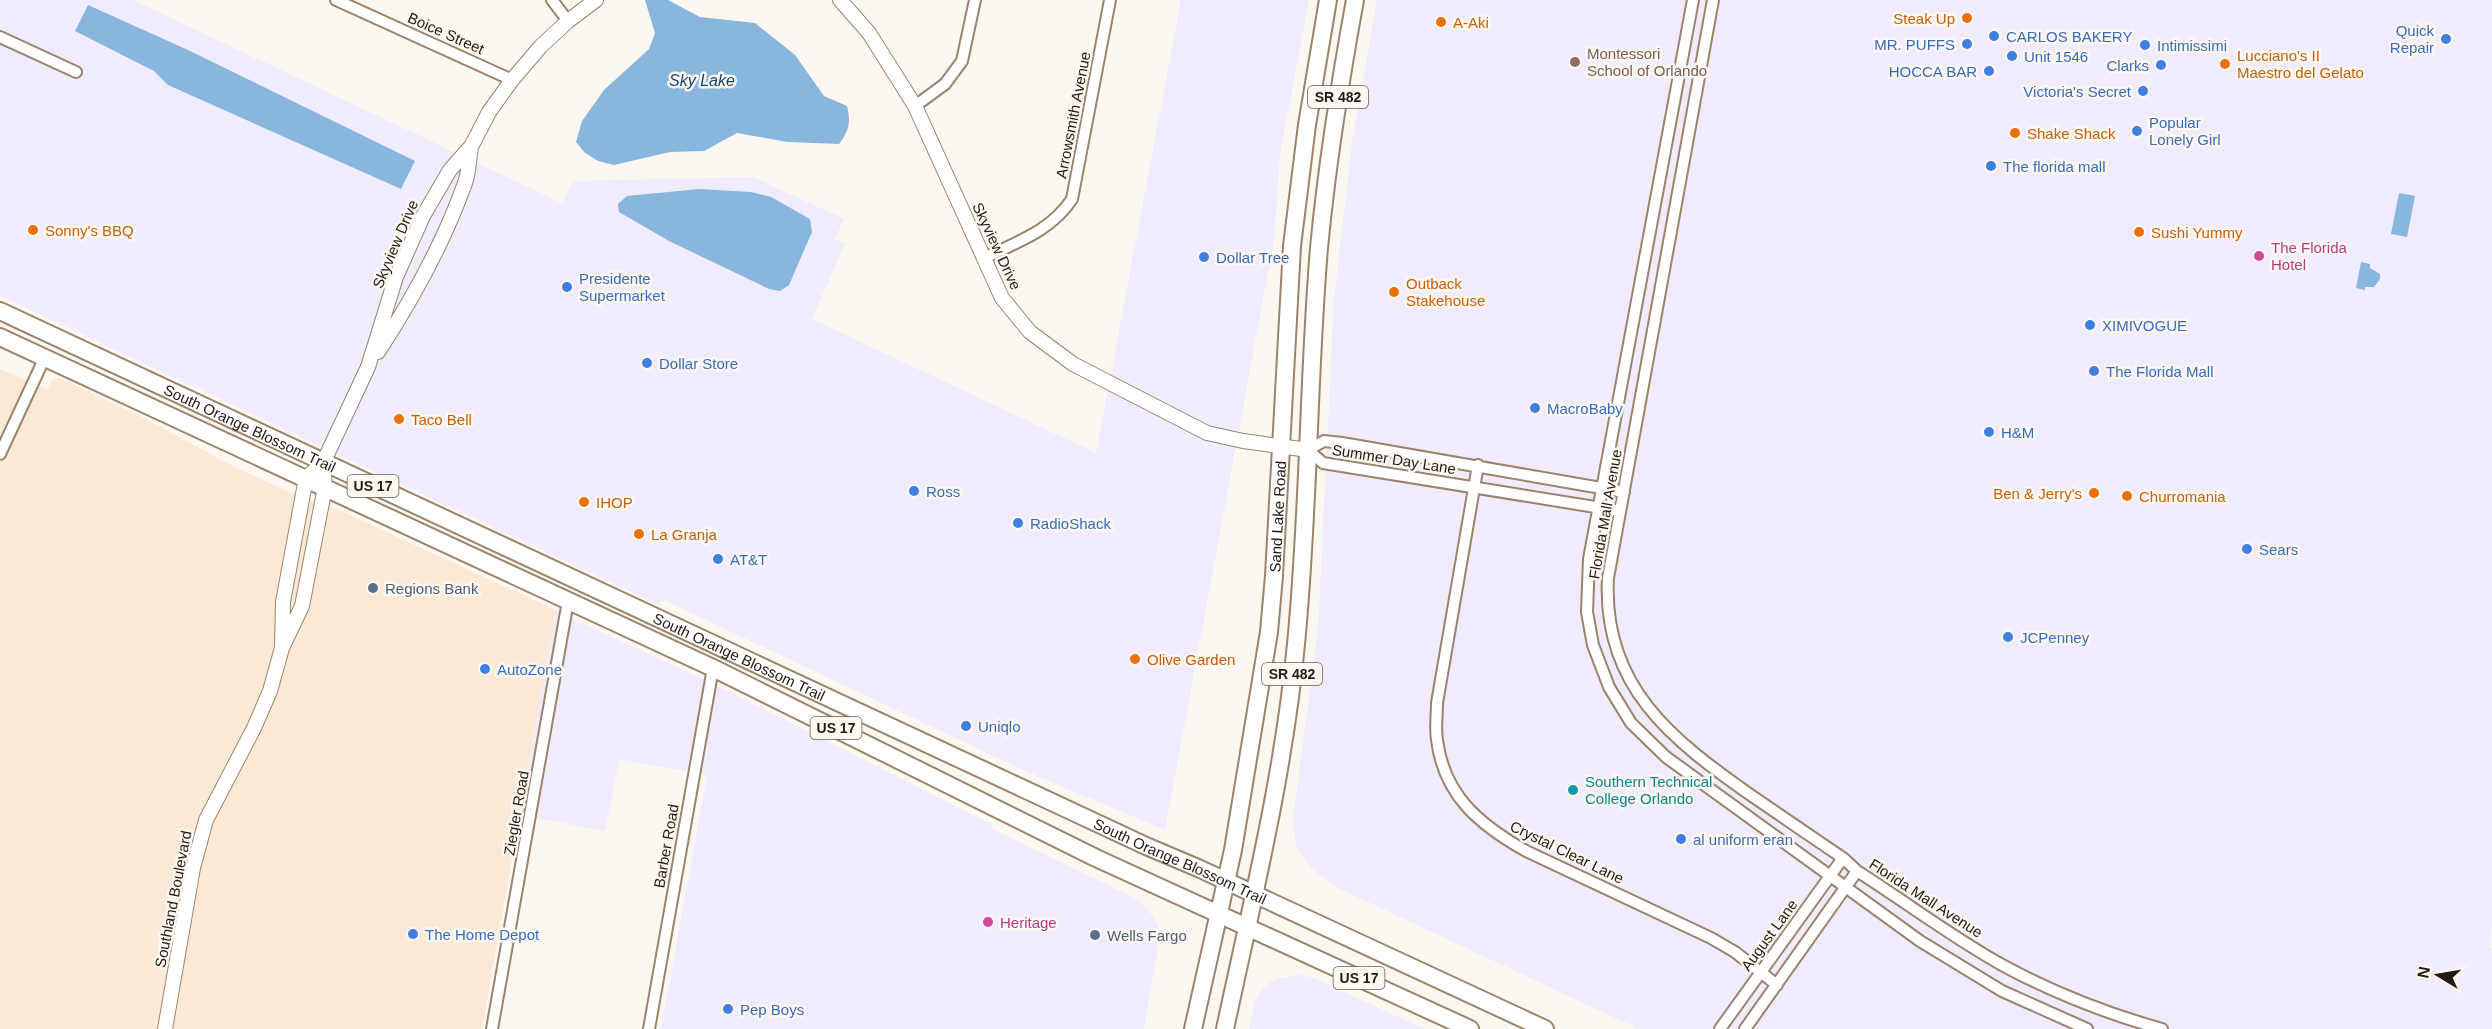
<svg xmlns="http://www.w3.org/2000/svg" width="2492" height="1029" font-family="Arial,sans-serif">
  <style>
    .commercial { fill: #f0ebfd }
    .built { fill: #fce9d5 }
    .water { fill: #88b6dc }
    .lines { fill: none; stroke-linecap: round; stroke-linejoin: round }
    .minor-casing { stroke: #9b846b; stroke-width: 14 }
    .tertiary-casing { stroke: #9b846b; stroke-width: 16 }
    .primary-casing { stroke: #9b846b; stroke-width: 20 }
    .minor { stroke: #fff; stroke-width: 10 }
    .tertiary { stroke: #fff; stroke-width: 14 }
    .primary { stroke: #fff; stroke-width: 16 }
    .food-dot { fill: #e8710a; stroke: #fdf7f2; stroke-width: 2 }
    .shop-dot { fill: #3f7fe0; stroke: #fdf7f2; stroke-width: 2 }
    .education-dot { fill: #8d6e63; stroke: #fdf7f2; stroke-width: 2 }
    .hotel-dot { fill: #d1479c; stroke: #fdf7f2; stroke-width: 2 }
    .service-dot { fill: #5c6f8a; stroke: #fdf7f2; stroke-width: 2 }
    .culture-dot { fill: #0f9aa8; stroke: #fdf7f2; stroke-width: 2 }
    .labels { text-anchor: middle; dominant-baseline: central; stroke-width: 5; stroke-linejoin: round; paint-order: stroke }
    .shield { fill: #fdf7f2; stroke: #645c54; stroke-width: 1.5 }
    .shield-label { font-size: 14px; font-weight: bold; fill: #231a10 }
    .food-label { font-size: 15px; fill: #c56008; stroke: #fdf7f2; text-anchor: start }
    .shop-label { font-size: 15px; fill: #366cbe; stroke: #fdf7f2; text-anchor: start }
    .street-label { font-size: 15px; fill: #231a10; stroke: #fdf7f2 }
    .education-label { font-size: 15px; fill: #785e54; stroke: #fdf7f2; text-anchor: start }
    .hotel-label { font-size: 15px; fill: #b23c85; stroke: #fdf7f2; text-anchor: start }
    .service-label { font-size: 15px; fill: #4e5e75; stroke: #fdf7f2; text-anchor: start }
    .culture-label { font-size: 15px; fill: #0d838f; stroke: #fdf7f2; text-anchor: start }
    .water-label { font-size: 16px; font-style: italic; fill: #12476c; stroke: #fdf7f2 }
  </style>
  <rect width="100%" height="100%" fill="#fdf7f2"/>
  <path class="commercial" d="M 0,0 L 133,0 L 562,203 L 573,181 L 753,177 L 844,219 L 835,239 L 845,244 L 812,319 L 1096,453 L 1181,0 L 1309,0 L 1280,154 L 1274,240 L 1165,830 L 1023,770 L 662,599 L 659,605 L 0,296 Z
    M 1377,0 L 2492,0 L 2492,929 L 2489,947 L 2492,948 L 2492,1029 L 1639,1029 L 1340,889 L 1314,871 L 1296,847 L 1293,818 L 1318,630 L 1334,300 L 1352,142 Z
    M 212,456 L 284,490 L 343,512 L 722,688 L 993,825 L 992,829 L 1137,899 L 1154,917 L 1158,927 L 1157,953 L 1144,1029 L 661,1029 L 707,775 L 619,759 L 605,831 L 520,815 L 482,1029 Z
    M 1301,975 L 1314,978 L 1424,1029 L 1249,1029 L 1255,1001 L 1266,985 L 1276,979 Z"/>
  <path class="built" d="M 0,369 L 47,390 L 52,380 L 60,378 L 140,416 L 240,470 L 284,490 L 343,512 L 556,610 L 482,1029 L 0,1029 Z"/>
  <path class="water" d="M 645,0 L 668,0 L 700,17 L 755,23 L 795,55 L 824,96 L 847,106 C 851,122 849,131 839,144 L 788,142 L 737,133 L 704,151 L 670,152 L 614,165 L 598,161 L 584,152 L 576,142 L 582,121 L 604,90 L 649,49 L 655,33 Z
    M 88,5 L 188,50 L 415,161 L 401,189 L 168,85 L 154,71 L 75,31 Z
    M 699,189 L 751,192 L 771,197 L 810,219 L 812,232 L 789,285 L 780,291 L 769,289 L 669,241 L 619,212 L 618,204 L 627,196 Z
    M 2399,193 L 2415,196 L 2407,237 L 2391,234 Z
    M 2361,262 L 2370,264 L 2370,268 L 2380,274 L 2380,279 L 2374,287 L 2365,287 L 2365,290 L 2356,288 Z"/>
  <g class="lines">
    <defs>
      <path id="minor" d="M 336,0 L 512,80
        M 552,0 L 568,21
        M 1693,0 L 1589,559 L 1587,612 L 1593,645 L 1609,687 L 1631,723 L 1666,757 L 1920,941 L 2002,991 L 2087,1029
        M 1713,0 L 1608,578 C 1602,686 1672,740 1752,796 C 1783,817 1813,838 1843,858 L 1857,871 C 1906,902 1953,938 2004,966 C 2054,993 2108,1014 2162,1029
        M 0,37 L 76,72
        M 915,106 L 945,84 L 962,61 L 975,0
        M 984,258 C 1017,242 1051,231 1072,199 L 1110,0
        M 0,454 L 45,357
        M 1478,465 L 1437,703 C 1437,715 1435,728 1437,740 C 1444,796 1480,825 1526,851 L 1711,938 L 1735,952 L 1777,985
        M 1620,511 L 1323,463 L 1308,450 L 1324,441 L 1342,443 L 1624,492
        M 492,1029 L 568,601
        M 649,1029 L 713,668
        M 1720,1029 L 1843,858
        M 1745,1029 L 1857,871"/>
      <path id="tertiary" d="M 840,0 L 869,33 L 915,106 L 1002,298 L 1030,332 L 1073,364 L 1207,433 L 1243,441 L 1308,450
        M 378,352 C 412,300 444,242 465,183 C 469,172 469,159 471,147
        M 282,648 L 283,602 L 306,478 L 323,463 L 368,367 L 396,277 L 423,216 L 450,170 L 472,145 L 489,112 L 512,80 L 541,46 L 568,21 L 596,0
        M 165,1029 L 193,868 L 206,820 L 254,728 L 270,691 L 282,648 L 302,606 L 325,487 L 323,463"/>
      <g id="primary">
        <path id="s1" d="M 0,311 L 1146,846 L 1198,868 L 1545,1029"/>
        <path d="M 0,337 L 713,668 L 1096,858 L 1470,1029"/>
        <path id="s2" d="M 1193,1029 L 1233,850 L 1269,632 L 1274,576 L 1292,246 L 1307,125 L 1328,0"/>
        <path d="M 1225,1029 C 1252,902 1284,774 1296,644 C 1309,512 1308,380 1319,248 C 1327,164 1340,82 1355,0"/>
      </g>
    </defs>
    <use href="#minor" class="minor-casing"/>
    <use href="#tertiary" class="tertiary-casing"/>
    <use href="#primary" class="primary-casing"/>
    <use href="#minor" class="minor"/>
    <use href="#tertiary" class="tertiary"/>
    <use href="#primary" class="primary"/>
  </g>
  <g class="food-dot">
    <circle cx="1967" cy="18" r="6"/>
    <circle cx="1441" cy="22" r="6"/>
    <circle cx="2225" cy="64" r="6"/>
    <circle cx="2015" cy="133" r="6"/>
    <circle cx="33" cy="230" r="6"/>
    <circle cx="2139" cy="232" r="6"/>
    <circle cx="1394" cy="292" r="6"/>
    <circle cx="399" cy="419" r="6"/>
    <circle cx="2094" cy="493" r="6"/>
    <circle cx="2127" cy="496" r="6"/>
    <circle cx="584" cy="502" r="6"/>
    <circle cx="639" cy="534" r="6"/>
    <circle cx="1135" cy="659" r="6"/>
  </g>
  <g class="shop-dot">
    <circle cx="1994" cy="36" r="6"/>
    <circle cx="2446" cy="39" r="6"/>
    <circle cx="1967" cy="44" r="6"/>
    <circle cx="2145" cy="45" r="6"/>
    <circle cx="2012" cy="56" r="6"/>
    <circle cx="2161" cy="65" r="6"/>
    <circle cx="1989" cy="71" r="6"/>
    <circle cx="2143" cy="91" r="6"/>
    <circle cx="2137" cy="131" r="6"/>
    <circle cx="1991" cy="166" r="6"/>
    <circle cx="1204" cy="257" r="6"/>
    <circle cx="567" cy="287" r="6"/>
    <circle cx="2090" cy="325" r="6"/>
    <circle cx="647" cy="363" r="6"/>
    <circle cx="2094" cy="371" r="6"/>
    <circle cx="1535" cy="408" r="6"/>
    <circle cx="1989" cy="432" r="6"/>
    <circle cx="914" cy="491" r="6"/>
    <circle cx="1018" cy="523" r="6"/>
    <circle cx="2247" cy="549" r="6"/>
    <circle cx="718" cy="559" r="6"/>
    <circle cx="2008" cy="637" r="6"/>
    <circle cx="485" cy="669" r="6"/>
    <circle cx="966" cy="726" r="6"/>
    <circle cx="1681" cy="839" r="6"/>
    <circle cx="413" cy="934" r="6"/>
    <circle cx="728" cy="1009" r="6"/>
  </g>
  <circle class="education-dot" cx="1575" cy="62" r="6"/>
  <g class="hotel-dot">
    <circle cx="2259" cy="256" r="6"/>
    <circle cx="988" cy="922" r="6"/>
  </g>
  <g class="service-dot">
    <circle cx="373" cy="588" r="6"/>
    <circle cx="1095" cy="935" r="6"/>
  </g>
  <circle class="culture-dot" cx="1573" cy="790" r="6"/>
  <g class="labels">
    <g class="shield">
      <rect x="1308" y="86" width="60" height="22" rx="4.5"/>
      <rect x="347.5" y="475" width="51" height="22" rx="4.5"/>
      <rect x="1262" y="663" width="60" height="22" rx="4.5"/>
      <rect x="810.5" y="717" width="51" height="22" rx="4.5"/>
      <rect x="1333.5" y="967" width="51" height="22" rx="4.5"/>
    </g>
    <g class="shield-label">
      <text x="1338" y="97">SR 482</text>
      <text x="373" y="486">US 17</text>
      <text x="1292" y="674">SR 482</text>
      <text x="836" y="728">US 17</text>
      <text x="1359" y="978">US 17</text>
    </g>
    <g class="food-label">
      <text x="1955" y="18" text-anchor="end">Steak Up</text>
      <text x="1453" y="22">A-Aki</text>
      <text x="2237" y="55">Lucciano's II<tspan x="2237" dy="17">Maestro del Gelato</tspan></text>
      <text x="2027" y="133">Shake Shack</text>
      <text x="45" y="230">Sonny's BBQ</text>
      <text x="2151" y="232">Sushi Yummy</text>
      <text x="1406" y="283">Outback<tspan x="1406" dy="17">Stakehouse</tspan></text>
      <text x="411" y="419">Taco Bell</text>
      <text x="2082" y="493" text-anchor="end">Ben &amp; Jerry's</text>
      <text x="2139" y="496">Churromania</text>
      <text x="596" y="502">IHOP</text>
      <text x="651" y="534">La Granja</text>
      <text x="1147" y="659">Olive Garden</text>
    </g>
    <g class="shop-label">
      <text x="2434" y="30" text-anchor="end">Quick<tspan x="2434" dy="17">Repair</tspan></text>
      <text x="2006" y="36">CARLOS BAKERY</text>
      <text x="1955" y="44" text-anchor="end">MR. PUFFS</text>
      <text x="2157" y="45">Intimissimi</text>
      <text x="2024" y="56">Unit 1546</text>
      <text x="2149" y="65" text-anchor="end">Clarks</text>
      <text x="1977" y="71" text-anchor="end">HOCCA BAR</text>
      <text x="2131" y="91" text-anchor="end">Victoria's Secret</text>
      <text x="2149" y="122">Popular<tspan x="2149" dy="17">Lonely Girl</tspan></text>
      <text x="2003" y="166">The florida mall</text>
      <text x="1216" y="257">Dollar Tree</text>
      <text x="579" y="278">Presidente<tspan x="579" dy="17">Supermarket</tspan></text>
      <text x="2102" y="325">XIMIVOGUE</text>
      <text x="659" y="363">Dollar Store</text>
      <text x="2106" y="371">The Florida Mall</text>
      <text x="1547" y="408">MacroBaby</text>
      <text x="2001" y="432">H&amp;M</text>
      <text x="926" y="491">Ross</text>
      <text x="1030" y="523">RadioShack</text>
      <text x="2259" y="549">Sears</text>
      <text x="730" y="559">AT&amp;T</text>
      <text x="2020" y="637">JCPenney</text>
      <text x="497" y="669">AutoZone</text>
      <text x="978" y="726">Uniqlo</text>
      <text x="1693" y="839">al uniform eran</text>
      <text x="425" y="934">The Home Depot</text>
      <text x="740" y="1009">Pep Boys</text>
    </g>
    <g class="street-label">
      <text transform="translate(446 33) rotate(24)">Boice Street</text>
      <text transform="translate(1073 115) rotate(-79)">Arrowsmith Avenue</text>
      <text transform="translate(395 244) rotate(-67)">Skyview Drive</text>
      <text transform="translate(997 246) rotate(65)">Skyview Drive</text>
      <text stroke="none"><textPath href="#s1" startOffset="276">South Orange Blossom Trail</textPath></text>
      <text transform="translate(1394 459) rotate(9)">Summer Day Lane</text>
      <text transform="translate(1605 514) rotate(-80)">Florida Mall Avenue</text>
      <text stroke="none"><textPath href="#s2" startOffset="520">Sand Lake Road</textPath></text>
      <text stroke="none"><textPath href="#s1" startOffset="816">South Orange Blossom Trail</textPath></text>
      <text transform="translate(516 813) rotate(-80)">Ziegler Road</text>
      <text transform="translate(666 846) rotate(-80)">Barber Road</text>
      <text transform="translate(1567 852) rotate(26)">Crystal Clear Lane</text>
      <text stroke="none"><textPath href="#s1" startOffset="1302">South Orange Blossom Trail</textPath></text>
      <text transform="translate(1926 898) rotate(33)">Florida Mall Avenue</text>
      <text transform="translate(173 899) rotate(-79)">Southland Boulevard</text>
      <text transform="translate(1769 935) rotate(-54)">August Lane</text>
    </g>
    <g class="education-label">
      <text x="1587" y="53">Montessori<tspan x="1587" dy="17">School of Orlando</tspan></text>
    </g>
    <g class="hotel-label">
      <text x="2271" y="247">The Florida<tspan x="2271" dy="17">Hotel</tspan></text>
      <text x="1000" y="922">Heritage</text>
    </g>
    <g class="service-label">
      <text x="385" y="588">Regions Bank</text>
      <text x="1107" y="935">Wells Fargo</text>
    </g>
    <g class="culture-label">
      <text x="1585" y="781">Southern Technical<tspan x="1585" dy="17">College Orlando</tspan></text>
    </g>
    <g class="water-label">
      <text x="702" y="80">Sky Lake</text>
    </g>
  </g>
  <g transform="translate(2438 975) rotate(281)" stroke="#fdf7f2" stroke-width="4.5" paint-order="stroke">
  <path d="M0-4.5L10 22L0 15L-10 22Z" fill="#231a10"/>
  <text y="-9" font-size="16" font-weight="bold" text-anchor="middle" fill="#231a10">N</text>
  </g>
</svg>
